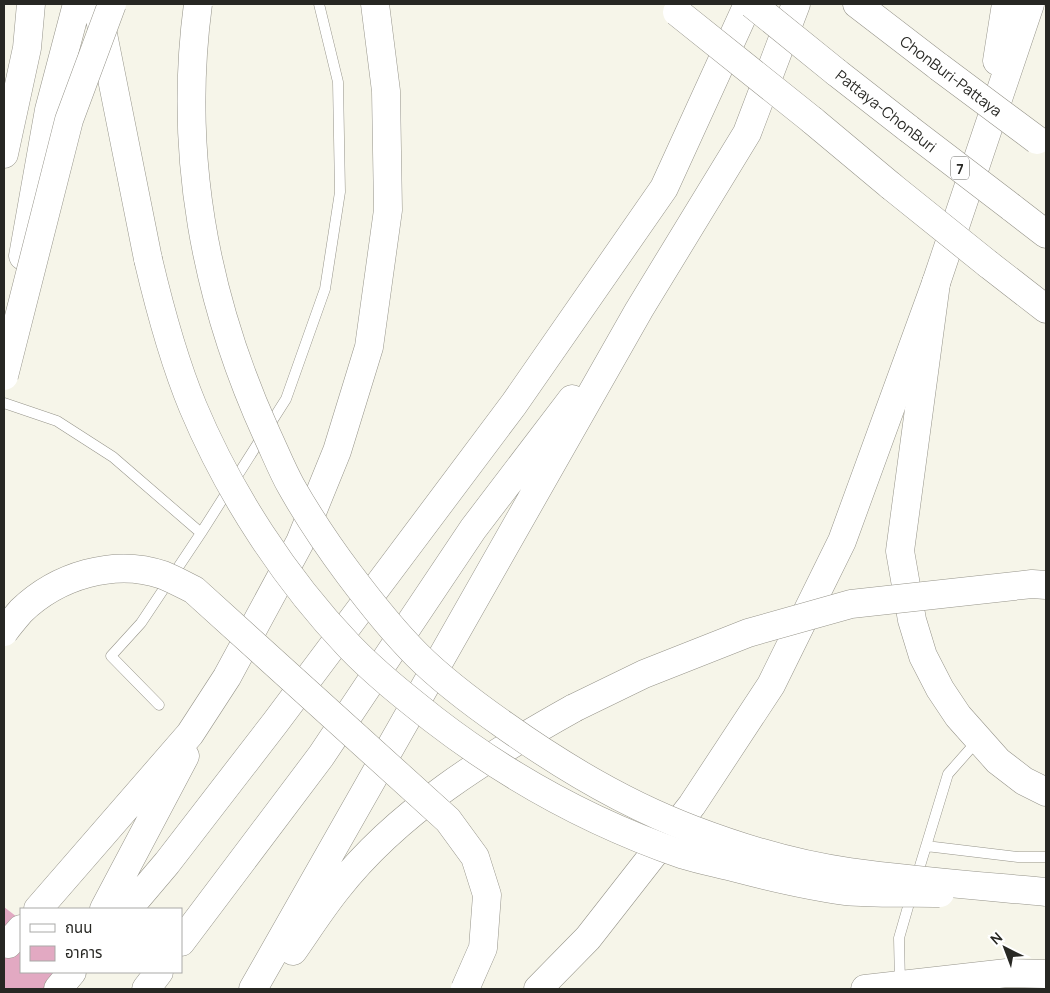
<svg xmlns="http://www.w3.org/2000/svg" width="1050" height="993" font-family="Manrope,'Noto Sans Thai',sans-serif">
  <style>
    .building { fill: #e2a9c2 }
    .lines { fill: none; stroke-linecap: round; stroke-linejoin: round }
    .service-casing { stroke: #96948a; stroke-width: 11 }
    .secondary-casing { stroke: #96948a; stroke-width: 29 }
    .motorway-casing { stroke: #96948a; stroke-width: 29 }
    .service { stroke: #fff; stroke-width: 10 }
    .secondary { stroke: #fff; stroke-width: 28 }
    .motorway { stroke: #fff; stroke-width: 28 }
    .secondary-bridge-casing { stroke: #96948a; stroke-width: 29; stroke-linecap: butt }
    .primary-bridge-casing { stroke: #96948a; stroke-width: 29; stroke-linecap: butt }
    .motorway-bridge-casing { stroke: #96948a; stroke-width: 29; stroke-linecap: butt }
    .secondary-bridge { stroke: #fff; stroke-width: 28 }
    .primary-bridge { stroke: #fff; stroke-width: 28 }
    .motorway-bridge { stroke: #fff; stroke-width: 28 }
    .labels { text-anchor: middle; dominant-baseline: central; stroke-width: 4; stroke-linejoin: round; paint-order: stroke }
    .shield { fill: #fff; stroke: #686865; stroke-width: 1 }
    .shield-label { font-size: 14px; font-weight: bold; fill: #272723 }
    .street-label { font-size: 15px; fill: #272723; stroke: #fff }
  </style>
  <rect width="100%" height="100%" fill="#f6f5e9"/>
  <path class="building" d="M 4,907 L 21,920 L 21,972 L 58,972 L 45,989 L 4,989 Z"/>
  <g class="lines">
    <defs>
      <path id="service" d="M 4,403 L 57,421 L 113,457 L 201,533
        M 159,705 L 111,656 L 141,623 L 201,533 L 286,399 L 325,289 L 340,192 L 338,82 L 319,4
        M 926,846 L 1018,857 L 1046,857
        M 916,879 L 948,774 L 978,740
        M 900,984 L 899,938 L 912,893"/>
      <path id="secondary" d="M 97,4 L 148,259
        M 997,61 L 1006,4
        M 4,154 L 27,48 L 31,4
        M 23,256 L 49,110 L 77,4
        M 538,989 L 588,938 L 692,805 L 771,685 L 842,541 L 936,283 L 1030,4
        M 865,989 L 1007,973 L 1046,974"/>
      <path id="motorway" d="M 857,4 L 939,67
        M 836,72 L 909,129
        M 812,120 L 891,186
        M 1011,207 L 1046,234
        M 988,264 L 1046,309
        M 936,283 L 900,551 L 912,620 L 923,656 L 940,689 L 958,716 L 998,761 L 1024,781 L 1046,792
        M 38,909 L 190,734 L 227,677 L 300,542 L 337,451 L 369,347 L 388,210 L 386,91 L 375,4
        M 104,909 L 185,756
        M 128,909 L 167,863 L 275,723 L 514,404 L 664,188 L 748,4
        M 181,942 L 321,756 L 473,529 L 572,399
        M 8,944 L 21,929
        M 293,951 C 307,931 321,909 337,889 C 398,811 488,756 574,708
        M 58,989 L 72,972
        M 146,989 L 159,972
        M 253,989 L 639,310 L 747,133 L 796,4"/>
    </defs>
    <use href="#service" class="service-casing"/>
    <use href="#secondary" class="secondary-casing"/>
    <use href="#motorway" class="motorway-casing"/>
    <use href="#service" class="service"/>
    <use href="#secondary" class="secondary"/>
    <use href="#motorway" class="motorway"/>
    <defs>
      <path id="secondary-bridge" d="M 148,259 C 160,310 173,359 193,407 C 229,493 285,579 349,646 C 375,673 404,696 433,719 C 508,777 594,824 684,855 C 700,860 716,863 732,867 C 770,877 808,886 846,891 C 877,894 909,892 940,893
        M 4,632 C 9,625 15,618 21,611 C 57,576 114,558 163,575 C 173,579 184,585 194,590 L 448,820 L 475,857 L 487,895 L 483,948 L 465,989"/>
      <path id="primary-bridge" d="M 198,4 C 178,153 205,299 267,435 C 275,452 282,470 291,486 C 308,516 328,546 349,574 C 370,602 392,630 417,655 C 443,681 474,704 504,725 C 563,767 627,805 694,830 C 744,849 798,865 850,872 C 915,881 981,886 1046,892
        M 4,376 L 69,120 L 112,4"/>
      <path id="motorway-bridge" d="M 752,4 L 836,72
        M 677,12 L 812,120
        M 939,67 L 1037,140
        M 909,129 L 1011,207
        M 891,186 L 988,264
        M 574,708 L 644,674 L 748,633 L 851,604 L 1032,584 L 1046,585"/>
    </defs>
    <use href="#secondary-bridge" class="secondary-bridge-casing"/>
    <use href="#primary-bridge" class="primary-bridge-casing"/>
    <use href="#motorway-bridge" class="motorway-bridge-casing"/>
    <use href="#secondary-bridge" class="secondary-bridge"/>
    <use href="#primary-bridge" class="primary-bridge"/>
    <use href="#motorway-bridge" class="motorway-bridge"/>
  </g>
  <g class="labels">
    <rect class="shield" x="951" y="156.5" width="18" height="23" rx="4"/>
    <g class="shield-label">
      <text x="960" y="168">7</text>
    </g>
    <g class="street-label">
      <text transform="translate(951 76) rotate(37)">ChonBuri-Pattaya</text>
      <text transform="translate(886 111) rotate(38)">Pattaya-ChonBuri</text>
    </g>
  </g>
  <rect width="1050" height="993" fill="none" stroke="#272723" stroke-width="10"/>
  <rect x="20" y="908" width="162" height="65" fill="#ffffff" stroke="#a9a9a7"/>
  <rect x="30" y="924" width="25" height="8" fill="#ffffff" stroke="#a9a9a7"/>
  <text x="65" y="933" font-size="15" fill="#272723">ถนน</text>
  <rect x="30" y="946" width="25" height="15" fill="#e2a9c2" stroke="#a9a9a7"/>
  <text x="65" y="958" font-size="15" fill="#272723">อาคาร</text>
  <g transform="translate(1005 948) rotate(318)" stroke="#ffffff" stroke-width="4" paint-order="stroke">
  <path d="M0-4L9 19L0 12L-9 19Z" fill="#272723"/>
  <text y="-8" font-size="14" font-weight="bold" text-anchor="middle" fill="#272723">N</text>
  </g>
</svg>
